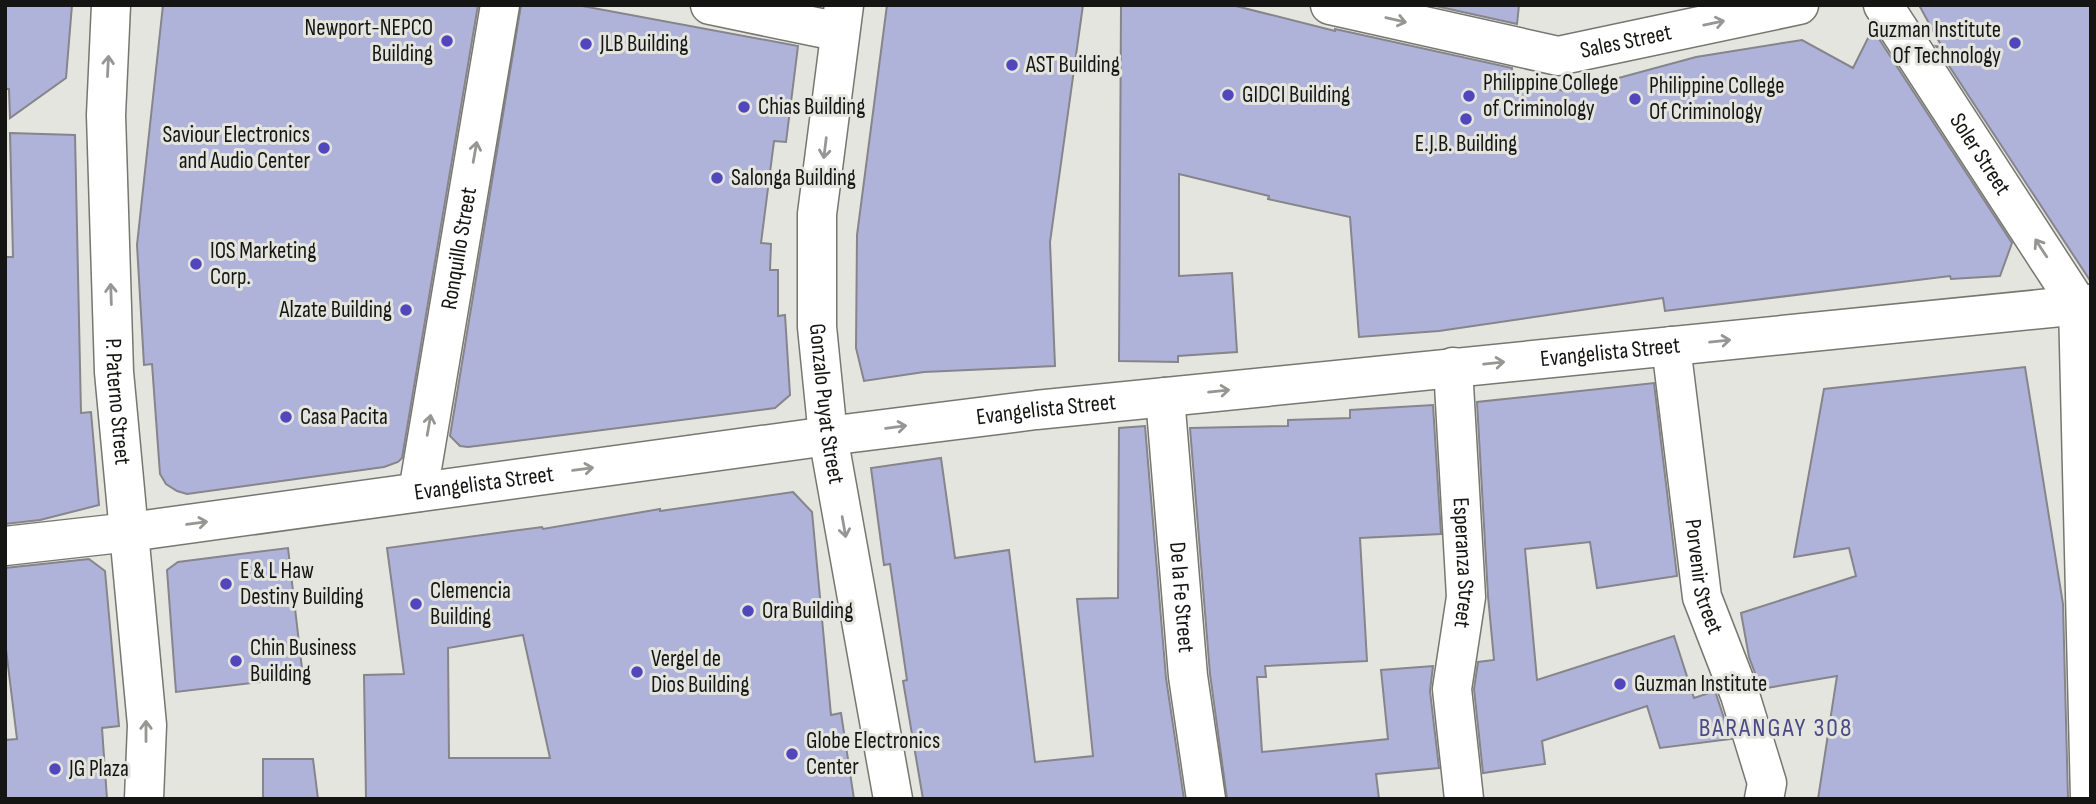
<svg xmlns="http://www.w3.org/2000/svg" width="2096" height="804" font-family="'Sofia Sans Condensed',sans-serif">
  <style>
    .building { fill: #b0b3d9; stroke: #85858b; stroke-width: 2; fill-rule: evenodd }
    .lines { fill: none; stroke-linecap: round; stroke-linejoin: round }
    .minor-casing { stroke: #777771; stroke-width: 41 }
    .minor { stroke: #fff; stroke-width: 38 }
    .oneway { stroke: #969695 }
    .poi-dot { fill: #5246bd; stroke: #e5e5df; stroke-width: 2.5 }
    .labels { text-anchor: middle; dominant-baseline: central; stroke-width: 6; stroke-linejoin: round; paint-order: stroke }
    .poi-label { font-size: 23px; fill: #151513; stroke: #e5e5df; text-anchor: start }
    .street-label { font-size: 23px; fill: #151513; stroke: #e5e5df }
    .quarter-label { font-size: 26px; letter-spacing: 2px; fill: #4a4a87; stroke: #e5e5df }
  </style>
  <rect width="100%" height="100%" fill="#e5e5df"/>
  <path class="building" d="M 5,5 L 72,5 L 66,78 L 10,118 L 9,89 L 5,89 Z
    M 163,5 L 478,5 L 402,458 L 398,462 L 384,467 L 187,494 L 177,491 L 166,484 L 160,474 L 152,364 L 144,365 L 137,245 Z
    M 521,5 L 577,5 L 798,46 L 786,142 L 774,141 L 761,243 L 771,244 L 770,270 L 778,270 L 778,316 L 785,315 L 790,395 L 775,408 L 468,447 L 460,446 L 450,436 Z
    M 887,5 L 1083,5 L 1050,242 L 1055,366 L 924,372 L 864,381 L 856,348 L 857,235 Z
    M 1121,5 L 1232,5 L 1335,31 L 1335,29 L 1512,68 L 1512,76 L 1567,92 L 1696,57 L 1802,40 L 1853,68 L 1868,38 L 1879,39 L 2012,243 L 2000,276 L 1951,279 L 1950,276 L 1665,311 L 1663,298 L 1439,331 L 1359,337 L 1350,217 L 1268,199 L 1269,196 L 1179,174 L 1179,276 L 1232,273 L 1237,352 L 1178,356 L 1178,362 L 1119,361 Z
    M 1431,5 L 1519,5 L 1517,24 Z
    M 1919,5 L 2091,5 L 2091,282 L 1936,46 L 1942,47 Z
    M 10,133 L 75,135 L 81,413 L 91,412 L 99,505 L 40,520 L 5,524 L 5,257 L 13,257 Z
    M 2025,367 L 2063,604 L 2068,799 L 1818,799 L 1837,676 L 1761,689 L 1749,657 L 1741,613 L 1856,576 L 1849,548 L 1794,557 L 1824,389 Z
    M 1654,383 L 1677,576 L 1597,588 L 1590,542 L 1525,549 L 1537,680 L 1674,636 L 1694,698 L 1715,691 L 1731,739 L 1660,748 L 1647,706 L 1542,741 L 1545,764 L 1483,773 L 1474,689 L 1478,662 L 1494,660 L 1488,596 L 1477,402 Z
    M 1433,405 L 1441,534 L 1360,538 L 1367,661 L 1265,666 L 1266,677 L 1257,677 L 1262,752 L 1388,739 L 1381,670 L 1433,666 L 1430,691 L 1439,768 L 1376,774 L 1379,799 L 1227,799 L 1210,674 L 1190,428 L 1288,426 L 1288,420 L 1350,418 L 1350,410 Z
    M 1145,426 L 1166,678 L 1184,799 L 923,799 L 903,681 L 907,680 L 890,564 L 884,565 L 871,468 L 941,458 L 955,558 L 1009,550 L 1035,762 L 1093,756 L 1077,599 L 1118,598 L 1119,428 Z
    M 793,492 L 812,512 L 831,715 L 841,713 L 854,799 L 366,799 L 364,675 L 404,674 L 387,548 L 542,527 L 543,529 L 660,509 L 660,511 ZM 523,635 L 550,758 L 449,758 L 448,648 Z
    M 288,548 L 303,677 L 176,692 L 167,570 L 178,562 Z
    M 89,559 L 105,571 L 119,726 L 102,728 L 107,799 L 5,799 L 5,740 L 17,739 L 5,641 L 5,568 Z
    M 263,759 L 313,759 L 318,799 L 263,799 Z"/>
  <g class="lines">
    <defs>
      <g id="minor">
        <path id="s1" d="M 111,5 L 106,115 L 114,372 L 147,725 L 144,799"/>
        <path d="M 710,5 L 840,32"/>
        <path id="s2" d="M 844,5 L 817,214 L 817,327 L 828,436 L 893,799"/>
        <path id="s3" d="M 1330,5 L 1558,56 L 1799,5"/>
        <path id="s4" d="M 1883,5 L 2078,305"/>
        <path d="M 2078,305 L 2090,799"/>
        <path id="s5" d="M 1671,346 L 1702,597 L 1740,695 L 1767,783 L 1764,799"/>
        <path id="s6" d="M 1453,367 L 1466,597 L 1452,689 L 1464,799"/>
        <path id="s7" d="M 1165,397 L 1188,676 L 1206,799"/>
        <path id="s8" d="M 418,492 L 500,5"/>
        <path id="s9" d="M 5,546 L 130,532 L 828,436 L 1036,410 L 2091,304"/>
      </g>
    </defs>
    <use href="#minor" class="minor-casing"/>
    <use href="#minor" class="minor"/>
  </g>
  <defs><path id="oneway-shaft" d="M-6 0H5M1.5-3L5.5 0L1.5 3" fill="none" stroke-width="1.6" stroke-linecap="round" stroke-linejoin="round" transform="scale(1.75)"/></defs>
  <g class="oneway">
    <use href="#oneway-shaft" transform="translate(1396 20) rotate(13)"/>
    <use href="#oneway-shaft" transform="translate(1714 23) rotate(-12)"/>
    <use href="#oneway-shaft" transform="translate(108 66) rotate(-87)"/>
    <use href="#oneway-shaft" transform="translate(825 148) rotate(97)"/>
    <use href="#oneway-shaft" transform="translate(475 152) rotate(-80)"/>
    <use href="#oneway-shaft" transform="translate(2041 248) rotate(-123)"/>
    <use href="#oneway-shaft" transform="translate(111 294) rotate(-92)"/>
    <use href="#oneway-shaft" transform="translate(1720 341) rotate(-6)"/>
    <use href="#oneway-shaft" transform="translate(1494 363) rotate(-6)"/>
    <use href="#oneway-shaft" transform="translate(1219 391) rotate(-6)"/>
    <use href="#oneway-shaft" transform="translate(429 425) rotate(-80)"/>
    <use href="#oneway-shaft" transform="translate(896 427) rotate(-7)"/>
    <use href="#oneway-shaft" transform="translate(583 469) rotate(-8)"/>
    <use href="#oneway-shaft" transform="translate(197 523) rotate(-8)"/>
    <use href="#oneway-shaft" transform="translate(844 527) rotate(80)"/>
    <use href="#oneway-shaft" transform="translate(146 731) rotate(-90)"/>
  </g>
  <g class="poi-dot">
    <circle cx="447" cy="41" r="7"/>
    <circle cx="2015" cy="43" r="7"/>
    <circle cx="586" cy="44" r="7"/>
    <circle cx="1012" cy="65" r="7"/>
    <circle cx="1228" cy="95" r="7"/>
    <circle cx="1469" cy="96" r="7"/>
    <circle cx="1635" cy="99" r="7"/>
    <circle cx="744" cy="107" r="7"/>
    <circle cx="1466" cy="119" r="7"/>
    <circle cx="324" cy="148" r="7"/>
    <circle cx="717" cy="178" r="7"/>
    <circle cx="196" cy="264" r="7"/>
    <circle cx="406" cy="310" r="7"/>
    <circle cx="286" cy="417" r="7"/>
    <circle cx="226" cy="584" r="7"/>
    <circle cx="416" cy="604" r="7"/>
    <circle cx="748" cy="611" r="7"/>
    <circle cx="236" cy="661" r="7"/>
    <circle cx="637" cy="672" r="7"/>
    <circle cx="1620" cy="684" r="7"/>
    <circle cx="792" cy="754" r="7"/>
    <circle cx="55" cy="769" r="7"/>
  </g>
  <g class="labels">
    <g class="poi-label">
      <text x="433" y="28" text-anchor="end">Newport-NEPCO<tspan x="433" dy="26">Building</tspan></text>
      <text x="2001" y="30" text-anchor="end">Guzman Institute<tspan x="2001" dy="26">Of Technology</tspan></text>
      <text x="600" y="44">JLB Building</text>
      <text x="1026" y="65">AST Building</text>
      <text x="1483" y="83">Philippine College<tspan x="1483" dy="26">of Criminology</tspan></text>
      <text x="1649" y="86">Philippine College<tspan x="1649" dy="26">Of Criminology</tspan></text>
      <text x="1242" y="95">GIDCI Building</text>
      <text x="758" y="107">Chias Building</text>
      <text x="310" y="135" text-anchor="end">Saviour Electronics<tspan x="310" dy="26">and Audio Center</tspan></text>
      <text x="1466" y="144" text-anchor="middle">E.J.B. Building</text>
      <text x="731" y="178">Salonga Building</text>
      <text x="210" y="251">IOS Marketing<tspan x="210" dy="26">Corp.</tspan></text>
      <text x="392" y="310" text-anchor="end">Alzate Building</text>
      <text x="300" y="417">Casa Pacita</text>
      <text x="240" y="571">E &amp; L Haw<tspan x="240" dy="26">Destiny Building</tspan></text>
      <text x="430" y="591">Clemencia<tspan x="430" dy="26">Building</tspan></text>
      <text x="762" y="611">Ora Building</text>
      <text x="250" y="648">Chin Business<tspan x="250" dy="26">Building</tspan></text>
      <text x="651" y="659">Vergel de<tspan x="651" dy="26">Dios Building</tspan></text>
      <text x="1634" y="684">Guzman Institute</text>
      <text x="806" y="741">Globe Electronics<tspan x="806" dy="26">Center</tspan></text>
      <text x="69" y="769">JG Plaza</text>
    </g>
    <g class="street-label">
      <text stroke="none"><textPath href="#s3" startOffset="303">Sales Street</textPath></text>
      <text stroke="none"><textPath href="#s4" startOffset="178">Soler Street</textPath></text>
      <text stroke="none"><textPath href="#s8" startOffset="247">Ronquillo Street</textPath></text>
      <text stroke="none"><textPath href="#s9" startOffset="1617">Evangelista Street</textPath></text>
      <text stroke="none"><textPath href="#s1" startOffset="397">P. Paterno Street</textPath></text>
      <text stroke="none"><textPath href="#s2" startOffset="401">Gonzalo Puyat Street</textPath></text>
      <text stroke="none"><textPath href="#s9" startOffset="1050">Evangelista Street</textPath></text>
      <text stroke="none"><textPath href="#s9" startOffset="483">Evangelista Street</textPath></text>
      <text stroke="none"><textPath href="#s6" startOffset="196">Esperanza Street</textPath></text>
      <text stroke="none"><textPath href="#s5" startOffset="233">Porvenir Street</textPath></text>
      <text stroke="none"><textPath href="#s7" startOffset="201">De la Fe Street</textPath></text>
    </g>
    <g class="quarter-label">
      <text x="1776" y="728">BARANGAY 308</text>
    </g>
  </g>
  <rect width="2096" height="804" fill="none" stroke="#151513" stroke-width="14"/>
</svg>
